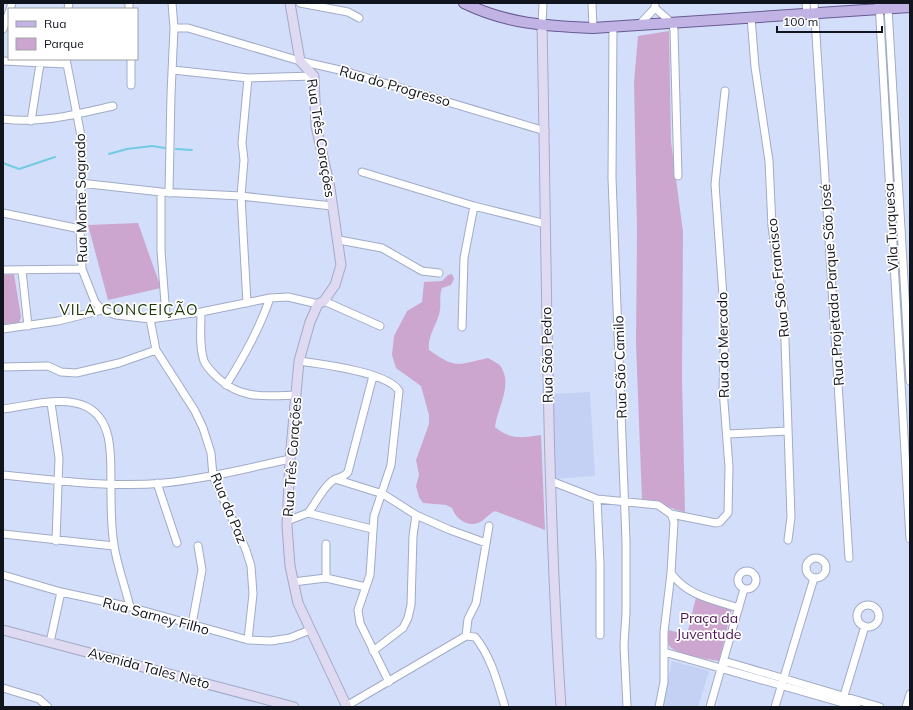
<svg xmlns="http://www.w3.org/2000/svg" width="913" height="710" font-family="Mulish,sans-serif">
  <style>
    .built { fill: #c4d1f4 }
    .green { fill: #cca6cf }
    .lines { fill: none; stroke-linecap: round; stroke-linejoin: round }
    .stream { stroke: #71cce1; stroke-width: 2 }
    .street-casing { stroke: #a1abc6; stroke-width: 9 }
    .secondary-casing { stroke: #a1abc6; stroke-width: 11 }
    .primary-casing { stroke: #685a93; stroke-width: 12 }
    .street { stroke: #fff; stroke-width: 7 }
    .secondary { stroke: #e0d9f2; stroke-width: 9 }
    .primary { stroke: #c1b3e4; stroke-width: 10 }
    .labels { text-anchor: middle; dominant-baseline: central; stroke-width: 3.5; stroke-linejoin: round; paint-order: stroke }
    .street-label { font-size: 14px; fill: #10141d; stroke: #fff }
    .park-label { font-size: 14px; fill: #4d1253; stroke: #fff }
    .neighbourhood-label { font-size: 15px; letter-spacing: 1px; fill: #1c3503; stroke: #fff }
  </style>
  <rect width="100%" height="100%" fill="#d3defa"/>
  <path class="built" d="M 590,392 L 595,476 L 554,479 L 551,394 Z
    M 672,661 L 709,671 L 698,707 L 662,707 Z"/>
  <path class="green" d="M 669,31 L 671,142 L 683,232 L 682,378 L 685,512 C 670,509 658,501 642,500 L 636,344 L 637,232 L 634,82 L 638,36 Z
    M 138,223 L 161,288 L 108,300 L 88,225 Z
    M 14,274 L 21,317 L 19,323 L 3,324 L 3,275 Z
    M 452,274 L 454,279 L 451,285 L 442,288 C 439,296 441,302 440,310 C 438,324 427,335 429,350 C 456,369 457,365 488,358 C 492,361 499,363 501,367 C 513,385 497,409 495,427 C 510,440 522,438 541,435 L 545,530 L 495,511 C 489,514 487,517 482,521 C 470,529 456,520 452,508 L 446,505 L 423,503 L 419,497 L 416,486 L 419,475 L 416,460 L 429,424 L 429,415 L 421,386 L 396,368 L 392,355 L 394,336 L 407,311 L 422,302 L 424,282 L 442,281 L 448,275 Z
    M 696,597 L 732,608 L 719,661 C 708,659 671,655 668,643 C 667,639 669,633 669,630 L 687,635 Z"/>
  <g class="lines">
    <path class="stream" d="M 176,149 L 192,150
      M 109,154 L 127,149 L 152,146 L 165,148
      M 3,163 L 19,169 L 55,157"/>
    <defs>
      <path id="street" d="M 300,3 L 348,12 L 359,18
        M 592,3 L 593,28
        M 806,3 L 807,13
        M 814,3 L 849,558
        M 879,3 L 910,539
        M 655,8 L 672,23 L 674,30 L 678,176
        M 888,8 L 910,381
        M 10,9 L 12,3
        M 68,9 L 69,3
        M 129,9 L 129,3
        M 751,17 L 755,67 L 769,161 L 772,226 L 784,311 L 791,517 L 788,540
        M 639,25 L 655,8 L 655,3
        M 542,26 L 543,3
        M 613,27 L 612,178 L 626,541 L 626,613 L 624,645 L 627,707
        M 174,28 L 188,28 L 300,61 L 344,71 L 545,131
        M 3,29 L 9,12
        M 66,59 L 82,141 L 80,229 L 82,269 L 95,302 L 102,310 L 116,315 L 150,319 L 201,312 L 270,298 L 288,297 L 318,304
        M 131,59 L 131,85
        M 3,61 L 66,64
        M 173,70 L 248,78 L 314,76
        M 3,119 C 40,124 77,114 113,106
        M 31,121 L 40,64
        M 362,172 L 474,206 L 546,224
        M 80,183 L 161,192 L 241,196 L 332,206
        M 161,192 L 161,251 L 166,316
        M 169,193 L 171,94 L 174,28 L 172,3
        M 3,213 L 80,229
        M 339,240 L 382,248 L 422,271 L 439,273
        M 3,270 L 82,269
        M 22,271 L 28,326
        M 324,301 L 380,326
        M 247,303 L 241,196 L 244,160 L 242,143 L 248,78
        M 201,312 C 201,327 199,347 204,361 C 207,368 213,373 218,378 C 242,400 266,396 296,395
        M 150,319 L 156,350 L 195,411 L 203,428 L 211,453 L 213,476 L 246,550 L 251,566 L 253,594 L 248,640
        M 462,327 L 464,258 L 474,206
        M 3,329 L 58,321 L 102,310
        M 299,361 C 321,364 388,372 399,391 L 391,465 L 374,516 L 370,575 L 358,610 L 360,623 L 389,682
        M 3,367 L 48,366 L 61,372 L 76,373 L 119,363 L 156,350
        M 226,385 C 244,357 259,330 270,298
        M 51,403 L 59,458 L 56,541
        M 3,409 C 28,406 63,395 87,407 C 116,422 110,464 111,490 C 111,509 111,527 114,545 C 117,565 125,586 130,607
        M 727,434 L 788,431
        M 3,475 C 56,480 110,488 164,483 C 206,479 248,468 290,459
        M 335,479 L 383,494 L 416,515 L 450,530 L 486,543
        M 551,481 L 597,499 L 658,505 L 671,514 L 674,522 L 671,573 L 664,632 L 664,682 L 659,707
        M 157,483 L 177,543
        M 597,499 L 600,564 L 600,635
        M 308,513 C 316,503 322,489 332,481 C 337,477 344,478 348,472 L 373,376
        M 671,514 L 716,523 L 720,522 L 728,513 L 729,467 L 723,389 L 725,324 L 715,184 L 725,91
        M 287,521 L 308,513 L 372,529
        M 3,534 L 114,546
        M 326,544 L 326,578
        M806 568a10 10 0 1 1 20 0a10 10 0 1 1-20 0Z
        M738 580a9 9 0 1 1 18 0a9 9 0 1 1-18 0Z
        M 671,573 C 687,596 714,600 739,608
        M 3,575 L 61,592 L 130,607 L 248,640 L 271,641 L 290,638 L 310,630
        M 293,582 L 326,578 L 366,587
        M857 616a11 11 0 1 1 22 0a11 11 0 1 1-22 0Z
        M 192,624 L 202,570 L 198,546
        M 466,636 L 468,619 L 476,603 L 489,526
        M 466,636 L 475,637 C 491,656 498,684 505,707
        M 50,642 L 61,592
        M 373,651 L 403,628 L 408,618 L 411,605 L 413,536 L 416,515
        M 664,652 L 857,707
        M 724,661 L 880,707
        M 3,688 L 39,699 L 48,707
        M 843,699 L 865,626
        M 348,705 L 466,636
        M 710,707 L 744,589
        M 775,707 L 814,578
        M 906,707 L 910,694"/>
      <path id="secondary" d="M 290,3 L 300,61 L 314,76 L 316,126 L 330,188 L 341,265 L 335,285 L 324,301 L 318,304 L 310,322 L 299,361 L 290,459 L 287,526 L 290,566 L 298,603 L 347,707
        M 542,26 C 547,253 546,480 561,707
        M 3,630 L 294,707"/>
      <path id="primary" d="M 464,3 C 507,24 546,26 593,28 L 910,7"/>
    </defs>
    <use href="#street" class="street-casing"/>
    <use href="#secondary" class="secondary-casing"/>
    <use href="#primary" class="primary-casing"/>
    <use href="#street" class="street"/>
    <use href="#secondary" class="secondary"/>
    <use href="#primary" class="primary"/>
  </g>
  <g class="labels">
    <g class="street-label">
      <text transform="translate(395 86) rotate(16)">Rua do Progresso</text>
      <text transform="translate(321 138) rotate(81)">Rua Três Corações</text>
      <text transform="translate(81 198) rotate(-91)">Rua Monte Sagrado</text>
      <text transform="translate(891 227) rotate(-93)">Vila Turquesa</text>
      <text transform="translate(778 278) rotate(-96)">Rua São Francisco</text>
      <text transform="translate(832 285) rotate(-94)">Rua Projetada Parque São José</text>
      <text transform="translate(723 345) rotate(-91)">Rua do Mercado</text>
      <text transform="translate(547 355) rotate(-91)">Rua São Pedro</text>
      <text transform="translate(620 367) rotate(-92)">Rua São Camilo</text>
      <text transform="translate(292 457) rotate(-86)">Rua Três Corações</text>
      <text transform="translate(229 508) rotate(68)">Rua da Paz</text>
      <text transform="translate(156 616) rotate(15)">Rua Sarney Filho</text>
      <text transform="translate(149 668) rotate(15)">Avenida Tales Neto</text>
    </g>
    <g class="park-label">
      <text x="709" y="618">Praça da<tspan x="709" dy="16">Juventude</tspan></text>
    </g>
    <g class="neighbourhood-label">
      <text x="129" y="309">VILA CONCEIÇÃO</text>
    </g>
  </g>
  <rect width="913" height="710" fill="none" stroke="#10141d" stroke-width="8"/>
  <rect x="8" y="8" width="130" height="52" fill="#ffffff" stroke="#9fa1a5"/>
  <rect x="16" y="21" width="20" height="6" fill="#c1b3e4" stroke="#9fa1a5"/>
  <text x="44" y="28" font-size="12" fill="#10141d">Rua</text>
  <rect x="16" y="38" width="20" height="12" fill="#cca6cf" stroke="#9fa1a5"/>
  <text x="44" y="48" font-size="12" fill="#10141d">Parque</text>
  <path d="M777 26v6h105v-6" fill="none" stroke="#10141d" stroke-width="2"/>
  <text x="783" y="26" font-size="12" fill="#10141d" stroke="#ffffff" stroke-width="3" paint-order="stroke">100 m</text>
</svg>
